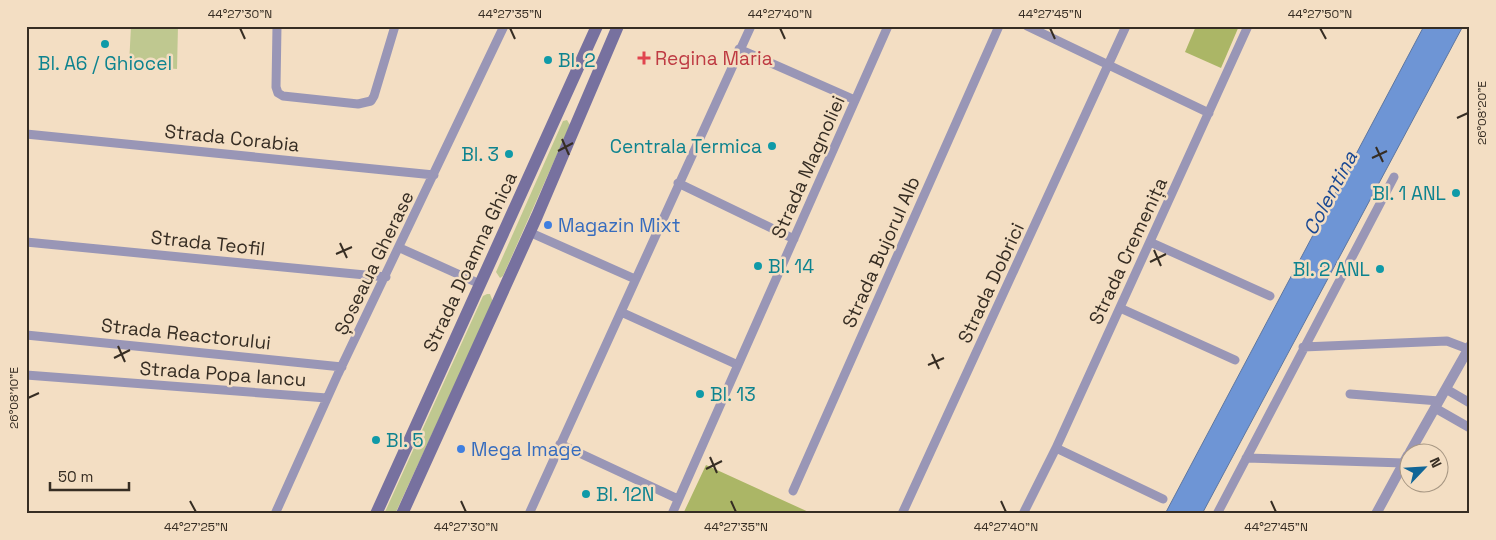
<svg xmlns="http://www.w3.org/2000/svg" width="1496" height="540" font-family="'Space Grotesk',sans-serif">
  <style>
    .green { fill: #bfc890 }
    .forest { fill: #abb666 }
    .water { fill: #6e95d5; stroke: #5d76a0 }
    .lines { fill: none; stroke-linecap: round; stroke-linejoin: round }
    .minor { stroke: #9996b6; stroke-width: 9 }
    .tertiary { stroke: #9996b6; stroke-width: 10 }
    .secondary { stroke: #77719f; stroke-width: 12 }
    .ticks { fill: none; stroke: #362d23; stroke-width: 2 }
    .culture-dot { fill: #0f9aa8; stroke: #f3dec3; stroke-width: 2 }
    .health-dot { fill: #e0444e; stroke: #f3dec3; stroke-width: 2 }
    .shop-dot { fill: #3f7fe0; stroke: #f3dec3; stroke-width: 2 }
    .labels { text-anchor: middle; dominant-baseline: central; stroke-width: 5; stroke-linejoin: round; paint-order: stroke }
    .health-label { font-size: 19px; fill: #be3a42; stroke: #f3dec3; text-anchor: start }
    .culture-label { font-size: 19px; fill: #0d838f; stroke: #f3dec3; text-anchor: start }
    .street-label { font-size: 19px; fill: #362d23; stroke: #f3dec3 }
    .shop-label { font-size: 19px; fill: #366cbe; stroke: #f3dec3; text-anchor: start }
    .water-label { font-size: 20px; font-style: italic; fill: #194893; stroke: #f3dec3 }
    .neatline { fill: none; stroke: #362d23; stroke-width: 2 }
    .ticks-label { font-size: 12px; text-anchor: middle; fill: #362d23 }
  </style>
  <rect width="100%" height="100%" fill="#f3dec3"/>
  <path class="green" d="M 131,26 L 178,26 L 177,69 L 129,65 Z
    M 567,120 L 570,125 L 503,276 L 500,278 L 496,272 L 563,121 Z
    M 487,294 L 490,294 L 493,302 L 395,514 L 384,514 L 483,296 Z"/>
  <path class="forest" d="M 1196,26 L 1239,26 L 1221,68 L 1185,52 Z
    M 706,465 L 813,514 L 683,514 Z"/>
  <path class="water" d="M 1424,26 L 1463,26 L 1202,514 L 1165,514 Z"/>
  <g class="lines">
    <path class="minor" d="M 277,26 L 276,87 L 278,93 L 283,96 L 358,104 L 371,101 L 374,96 L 395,26
      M 1027,26 L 1209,113
      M 739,49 L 855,100
      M 26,134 L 434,175
      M 678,183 L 794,239
      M 529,232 L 635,279
      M 26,242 L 386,277
      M 1150,242 L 1270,296
      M 400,248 L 480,284
      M 1120,308 L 1235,360
      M 621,312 L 738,365
      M 26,335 L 342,367
      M 1303,347 L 1447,341 L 1468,349
      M 26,375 L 327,398
      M 1446,389 L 1470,403
      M 1350,394 L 1439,401
      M 1435,408 L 1470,428
      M 560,444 L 678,499
      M 1056,448 L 1163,499
      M 1246,458 L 1404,463
      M 793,491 L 999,26
      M 275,514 L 338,374 L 504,26
      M 529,514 L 751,26
      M 672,514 L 888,26
      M 902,514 L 1126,26
      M 1023,514 L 1056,448 L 1248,26
      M 1217,514 L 1394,177"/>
    <path class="tertiary" d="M 1410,452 L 1470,346
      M 1376,514 L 1408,455"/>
    <path class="secondary" d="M 376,514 L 597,26
      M 402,514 L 537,216 L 618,26"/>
  </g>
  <path class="ticks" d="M 240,28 L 245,39M 510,28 L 515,39M 780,28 L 785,39M 1050,28 L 1055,39M 1320,28 L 1326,39M 1457,118 L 1468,113M 562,139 L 569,155M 1376,147 L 1383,162M 558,151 L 573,143M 1372,158 L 1387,151M 340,243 L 347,258M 1154,250 L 1161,266M 336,254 L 352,247M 1150,262 L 1166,254M 118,346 L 125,362M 932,354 L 939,369M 114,358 L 130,350M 928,365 L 944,358M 28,398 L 39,393M 710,457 L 717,473M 706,469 L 722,461M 190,501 L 196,512M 461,501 L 466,512M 731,501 L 736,512M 1001,501 L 1006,512M 1271,501 L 1276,512"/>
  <g class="culture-dot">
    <circle cx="105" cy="44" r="5"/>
    <circle cx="548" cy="60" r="5"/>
    <circle cx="772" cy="146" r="5"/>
    <circle cx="509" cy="154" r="5"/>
    <circle cx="1456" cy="193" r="5"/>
    <circle cx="758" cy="266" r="5"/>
    <circle cx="1380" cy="269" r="5"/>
    <circle cx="700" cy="394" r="5"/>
    <circle cx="376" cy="440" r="5"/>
    <circle cx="586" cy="494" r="5"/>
  </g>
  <path class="health-dot" d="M641.5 50.5h5v5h5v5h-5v5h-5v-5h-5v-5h5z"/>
  <g class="shop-dot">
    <circle cx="548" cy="225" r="5"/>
    <circle cx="461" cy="449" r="5"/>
  </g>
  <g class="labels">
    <g class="health-label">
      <text x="655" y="58">Regina Maria</text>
    </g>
    <g class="culture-label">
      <text x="558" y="60">Bl. 2</text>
      <text x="105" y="63" text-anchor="middle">Bl. A6 / Ghiocel</text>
      <text x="762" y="146" text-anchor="end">Centrala Termica</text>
      <text x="499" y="154" text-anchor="end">Bl. 3</text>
      <text x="1446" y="193" text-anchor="end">Bl. 1 ANL</text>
      <text x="768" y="266">Bl. 14</text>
      <text x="1370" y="269" text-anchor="end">Bl. 2 ANL</text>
      <text x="710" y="394">Bl. 13</text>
      <text x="386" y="440">Bl. 5</text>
      <text x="596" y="494">Bl. 12N</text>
    </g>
    <g class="street-label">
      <text transform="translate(232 138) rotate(6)">Strada Corabia</text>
      <text transform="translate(808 167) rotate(-66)">Strada Magnoliei</text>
      <text transform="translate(208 243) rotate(6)">Strada Teofil</text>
      <text transform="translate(1128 251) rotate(-65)">Strada Cremenița</text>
      <text transform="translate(881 252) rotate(-66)">Strada Bujorul Alb</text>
      <text transform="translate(470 262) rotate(-65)">Strada Doamna Ghica</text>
      <text transform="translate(374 263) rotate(-64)">Șoseaua Gherase</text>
      <text transform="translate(991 283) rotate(-65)">Strada Dobrici</text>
      <text transform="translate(186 334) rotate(6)">Strada Reactorului</text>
      <text transform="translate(223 374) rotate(4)">Strada Popa Iancu</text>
    </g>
    <g class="shop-label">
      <text x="558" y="225">Magazin Mixt</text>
      <text x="471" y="449">Mega Image</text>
    </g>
    <g class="water-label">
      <text transform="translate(1330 193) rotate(-62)">Colentina</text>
    </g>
  </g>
  <rect width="1496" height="540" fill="none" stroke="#f3dec3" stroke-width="55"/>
  <g transform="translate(1424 468) rotate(65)"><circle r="24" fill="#f3dec3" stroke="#a79783"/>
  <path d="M0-4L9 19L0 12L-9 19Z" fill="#116697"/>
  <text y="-8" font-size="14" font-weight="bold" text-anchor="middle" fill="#362d23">N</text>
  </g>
  <path d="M50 482v8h79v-8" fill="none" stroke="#362d23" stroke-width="2.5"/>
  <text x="58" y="482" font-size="15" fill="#362d23" stroke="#f3dec3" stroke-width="4" paint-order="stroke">50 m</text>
  <rect x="28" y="28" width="1440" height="484" class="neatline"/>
  <g class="ticks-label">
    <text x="240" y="18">44°27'30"N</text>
    <text x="510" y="18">44°27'35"N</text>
    <text x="780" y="18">44°27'40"N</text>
    <text x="1050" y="18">44°27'45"N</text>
    <text x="1320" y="18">44°27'50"N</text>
    <text transform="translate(1482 113) rotate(-90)" y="4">26°08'20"E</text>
    <text transform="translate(14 398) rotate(-90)" y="4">26°08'10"E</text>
    <text x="196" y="531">44°27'25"N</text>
    <text x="466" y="531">44°27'30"N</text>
    <text x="736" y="531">44°27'35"N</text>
    <text x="1006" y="531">44°27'40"N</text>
    <text x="1276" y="531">44°27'45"N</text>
  </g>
</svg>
